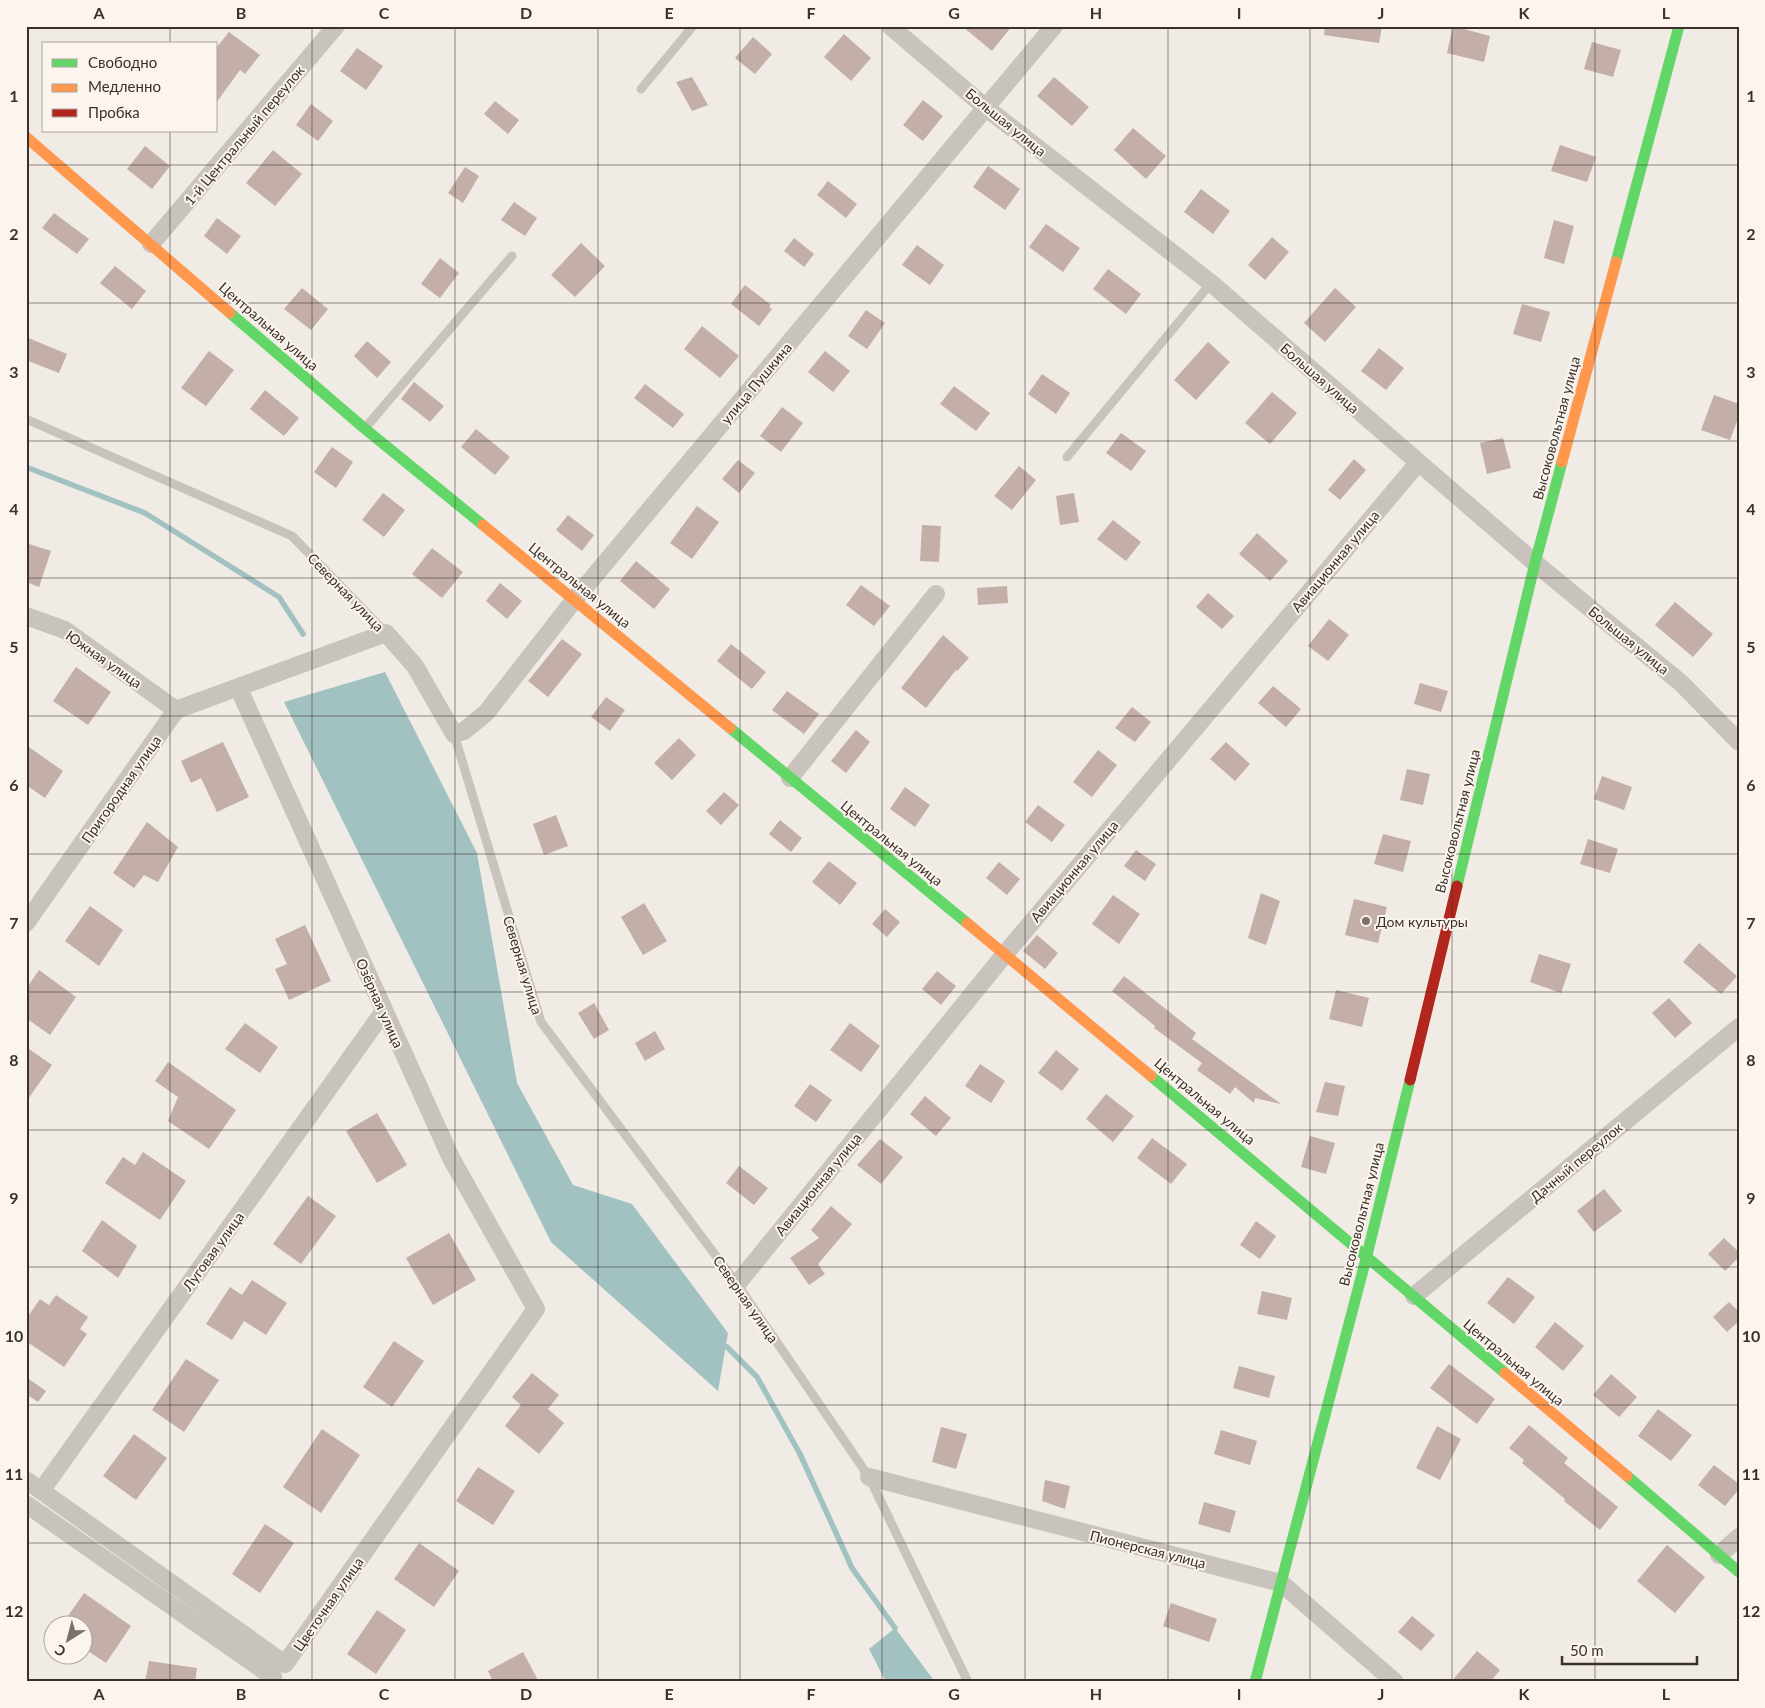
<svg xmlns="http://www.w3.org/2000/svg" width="1765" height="1708" font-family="Lato,sans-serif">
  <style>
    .water { fill: #a1c2c1 }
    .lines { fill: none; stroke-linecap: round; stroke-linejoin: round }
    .stream { stroke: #a1c2c1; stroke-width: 5.5 }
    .building { fill: #c3afa7 }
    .lane { stroke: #c9c3be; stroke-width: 9 }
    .street { stroke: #c9c3be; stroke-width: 18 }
    .fast { stroke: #63d668; stroke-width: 11 }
    .slow { stroke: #ff974d; stroke-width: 11 }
    .jam { stroke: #b3261e; stroke-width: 11 }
    .grid { fill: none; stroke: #3b302b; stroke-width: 1; stroke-opacity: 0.55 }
    .poi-dot { fill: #7a716c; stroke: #fbf5ee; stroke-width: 2 }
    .labels { text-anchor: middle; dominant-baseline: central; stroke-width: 4; stroke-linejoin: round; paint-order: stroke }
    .street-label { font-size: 14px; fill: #3b302b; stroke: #fbf5ee }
    .poi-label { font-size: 14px; fill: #3b302b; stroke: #fbf5ee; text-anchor: start }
    .neatline { fill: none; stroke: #3b302b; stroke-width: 2 }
    .grid-label { font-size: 16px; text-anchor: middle; font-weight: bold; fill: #3b302b }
  </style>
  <rect width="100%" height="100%" fill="#f0ebe5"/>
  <path class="water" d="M 385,672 L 477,853 L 517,1083 L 573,1185 L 632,1204 L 728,1333 L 718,1391 L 551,1242 L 284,702 Z
    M 895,1628 L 935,1682 L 886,1682 L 869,1649 Z"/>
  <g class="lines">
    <path class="stream" d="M 26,467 L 145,513 L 279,597 L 303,634
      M 727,1347 L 757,1377 L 800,1454 L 852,1568 L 895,1628"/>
  </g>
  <path class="building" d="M 962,26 L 1012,26 L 992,51 Z
    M 1325,26 L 1382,26 L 1379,43 L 1324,35 Z
    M 1453,26 L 1490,36 L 1484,62 L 1447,53 Z
    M 229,32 L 260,55 L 245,74 L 240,70 L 216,103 L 216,48 Z
    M 844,34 L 871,58 L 851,81 L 824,57 Z
    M 753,37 L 772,54 L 755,74 L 735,58 Z
    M 1592,42 L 1621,50 L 1613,77 L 1584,69 Z
    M 357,48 L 383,66 L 366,90 L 340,71 Z
    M 692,77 L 708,105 L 692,111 L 676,82 Z
    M 1054,77 L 1089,107 L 1072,126 L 1037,96 Z
    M 923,100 L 943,116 L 923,141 L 903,125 Z
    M 495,101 L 519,120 L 508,134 L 484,114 Z
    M 311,104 L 333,121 L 318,141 L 296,125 Z
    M 1133,128 L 1166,156 L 1146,179 L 1114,150 Z
    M 1560,145 L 1596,157 L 1587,182 L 1551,171 Z
    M 145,146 L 170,166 L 152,189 L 127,169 Z
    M 273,150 L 302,174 L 275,206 L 246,183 Z
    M 988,166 L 1020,189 L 1005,210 L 973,187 Z
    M 465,167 L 479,176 L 463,203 L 448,193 Z
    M 828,181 L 857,204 L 846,218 L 817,195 Z
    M 1201,189 L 1230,211 L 1213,234 L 1184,212 Z
    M 514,202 L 537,218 L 525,236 L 501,220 Z
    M 54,213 L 89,239 L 77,254 L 42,228 Z
    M 217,218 L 241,236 L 227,254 L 204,236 Z
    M 1554,220 L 1574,226 L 1564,264 L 1544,258 Z
    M 1046,224 L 1080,248 L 1063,272 L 1029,247 Z
    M 1272,237 L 1289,252 L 1265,280 L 1248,265 Z
    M 794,238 L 814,254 L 804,267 L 784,251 Z
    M 581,243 L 605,266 L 575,297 L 551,275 Z
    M 917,245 L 944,265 L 930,285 L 902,265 Z
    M 440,258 L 459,273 L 440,298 L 421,284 Z
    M 115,266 L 146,291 L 132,309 L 100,283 Z
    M 1108,269 L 1141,294 L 1126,314 L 1093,289 Z
    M 745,285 L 771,305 L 769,307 L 772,309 L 759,326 L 731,304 Z
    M 302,288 L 328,309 L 311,330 L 284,309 Z
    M 1335,288 L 1356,307 L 1325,342 L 1304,323 Z
    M 1522,304 L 1550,312 L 1541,342 L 1513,334 Z
    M 866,310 L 885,323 L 867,349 L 848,336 Z
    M 702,326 L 739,356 L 720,378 L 684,349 Z
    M 26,337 L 67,354 L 59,373 L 26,360 Z
    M 367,341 L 391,362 L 377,378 L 354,356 Z
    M 1208,342 L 1230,362 L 1196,400 L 1174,380 Z
    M 1379,348 L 1404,368 L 1386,390 L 1361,371 Z
    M 209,351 L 234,370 L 206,406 L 181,388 Z
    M 825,351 L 850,371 L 833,392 L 808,372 Z
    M 1042,374 L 1070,393 L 1056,414 L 1028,394 Z
    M 414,382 L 444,406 L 430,422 L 401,399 Z
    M 645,384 L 684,414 L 673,428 L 634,398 Z
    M 954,386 L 990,413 L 976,431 L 940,404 Z
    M 265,390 L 299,418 L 284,436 L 250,409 Z
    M 1272,392 L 1297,413 L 1270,444 L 1245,423 Z
    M 1714,395 L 1739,404 L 1739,416 L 1730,440 L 1701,430 Z
    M 782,407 L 803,423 L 781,452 L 760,436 Z
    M 476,429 L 510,457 L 495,475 L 461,447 Z
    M 1121,433 L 1146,451 L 1131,471 L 1106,453 Z
    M 1503,438 L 1511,468 L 1487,474 L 1480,443 Z
    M 332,447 L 353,462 L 336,488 L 314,472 Z
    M 1354,459 L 1366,470 L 1340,500 L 1328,490 Z
    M 738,460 L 755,473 L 739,493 L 722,479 Z
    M 1019,466 L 1036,480 L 1012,510 L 994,496 Z
    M 383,493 L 405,510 L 384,537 L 362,520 Z
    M 1074,493 L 1079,522 L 1060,525 L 1056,496 Z
    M 697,506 L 719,522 L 692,559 L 670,543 Z
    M 568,515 L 594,535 L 582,551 L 556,530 Z
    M 1113,520 L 1141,542 L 1126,561 L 1097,539 Z
    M 922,525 L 941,526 L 939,562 L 920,561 Z
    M 1257,533 L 1288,561 L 1270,581 L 1239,554 Z
    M 26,543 L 51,551 L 39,587 L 26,582 Z
    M 432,548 L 463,572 L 442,598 L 412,574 Z
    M 636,561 L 670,589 L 654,609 L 620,581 Z
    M 500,583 L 522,601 L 507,619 L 486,601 Z
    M 861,585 L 890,606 L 874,626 L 846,605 Z
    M 1007,586 L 1008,603 L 978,605 L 977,588 Z
    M 1208,593 L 1234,616 L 1222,629 L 1196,607 Z
    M 1675,602 L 1713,634 L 1693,657 L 1655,625 Z
    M 1329,619 L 1349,635 L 1328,661 L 1308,646 Z
    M 943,635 L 969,658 L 957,671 L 956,670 L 926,708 L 901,688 Z
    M 562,639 L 582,654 L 548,697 L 528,681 Z
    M 731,644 L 766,672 L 752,689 L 717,661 Z
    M 76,667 L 111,692 L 88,725 L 53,701 Z
    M 1420,683 L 1448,691 L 1441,712 L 1414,704 Z
    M 1273,686 L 1301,709 L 1286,727 L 1258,703 Z
    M 787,691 L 819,714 L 804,734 L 772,710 Z
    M 606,697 L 625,710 L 610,731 L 591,717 Z
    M 1132,707 L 1151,722 L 1135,742 L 1115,728 Z
    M 856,730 L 870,742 L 846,773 L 831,761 Z
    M 679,738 L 696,755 L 672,780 L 654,763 Z
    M 223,742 L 249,797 L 217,812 L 201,778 L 191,783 L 181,761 Z
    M 1226,742 L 1250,764 L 1235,781 L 1210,759 Z
    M 26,745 L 63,771 L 45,798 L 26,785 Z
    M 1098,750 L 1117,765 L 1092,797 L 1073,782 Z
    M 1407,769 L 1430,774 L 1423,805 L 1400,800 Z
    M 1602,776 L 1632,787 L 1624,810 L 1594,799 Z
    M 905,787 L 930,805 L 915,827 L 890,809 Z
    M 724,792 L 739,805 L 721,825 L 706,811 Z
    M 1038,805 L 1065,825 L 1052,842 L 1025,822 Z
    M 556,815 L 568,846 L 544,855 L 533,824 Z
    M 780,820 L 802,838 L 791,852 L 769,834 Z
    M 147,822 L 178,847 L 158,882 L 144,875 L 134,888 L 113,873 Z
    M 1383,834 L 1411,841 L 1403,872 L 1374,864 Z
    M 1588,839 L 1618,849 L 1610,873 L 1580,864 Z
    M 1136,850 L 1156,864 L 1145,881 L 1124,866 Z
    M 829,861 L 857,883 L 840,905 L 812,882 Z
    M 999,862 L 1020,879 L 1007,895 L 986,878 Z
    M 1261,893 L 1280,901 L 1266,945 L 1248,938 Z
    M 1113,895 L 1140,914 L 1119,944 L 1092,924 Z
    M 1354,899 L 1387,907 L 1378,943 L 1345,935 Z
    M 644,903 L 667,941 L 643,955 L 621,917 Z
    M 90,906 L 123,930 L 99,966 L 65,941 Z
    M 885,909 L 900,922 L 887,937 L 872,924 Z
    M 305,925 L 331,981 L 289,1000 L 275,969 L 287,964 L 275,939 Z
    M 1037,935 L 1058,953 L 1045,969 L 1023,951 Z
    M 1699,943 L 1737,976 L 1721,994 L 1683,962 Z
    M 1539,954 L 1571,964 L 1561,993 L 1530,982 Z
    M 39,970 L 76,997 L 50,1035 L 26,1018 L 26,989 Z
    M 937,971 L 956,986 L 941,1005 L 922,989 Z
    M 1124,976 L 1196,1033 L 1192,1039 L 1281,1104 L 1255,1098 L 1254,1103 L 1235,1087 L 1230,1094 L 1197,1070 L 1202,1063 L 1154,1028 L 1155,1026 L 1112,991 Z
    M 1336,990 L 1369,998 L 1362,1027 L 1329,1019 Z
    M 1669,998 L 1692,1023 L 1675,1038 L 1652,1013 Z
    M 594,1003 L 609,1030 L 594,1039 L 578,1013 Z
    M 245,1023 L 278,1047 L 260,1073 L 225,1049 Z
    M 850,1023 L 880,1046 L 861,1072 L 830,1050 Z
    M 655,1031 L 665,1049 L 645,1061 L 635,1043 Z
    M 26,1047 L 52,1065 L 26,1102 Z
    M 1056,1050 L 1079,1069 L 1062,1091 L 1038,1073 Z
    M 168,1062 L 236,1110 L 209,1149 L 168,1121 L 178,1097 L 155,1081 Z
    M 980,1064 L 1005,1081 L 991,1103 L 965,1086 Z
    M 1325,1082 L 1345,1086 L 1338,1116 L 1316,1112 Z
    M 810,1084 L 832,1100 L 816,1122 L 794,1106 Z
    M 1106,1094 L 1134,1116 L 1113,1142 L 1086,1119 Z
    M 925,1096 L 951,1118 L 936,1136 L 910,1114 Z
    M 377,1113 L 407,1165 L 377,1183 L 346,1131 Z
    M 1310,1136 L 1335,1143 L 1326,1174 L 1301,1167 Z
    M 1152,1138 L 1187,1164 L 1171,1184 L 1137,1158 Z
    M 880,1139 L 903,1157 L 881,1184 L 857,1165 Z
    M 143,1152 L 186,1181 L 160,1220 L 105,1183 L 123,1157 L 135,1165 Z
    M 739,1166 L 768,1188 L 754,1205 L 726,1183 Z
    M 1604,1189 L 1622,1211 L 1594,1232 L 1577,1211 Z
    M 308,1196 L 336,1216 L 301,1264 L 273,1244 Z
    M 831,1206 L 852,1224 L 818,1264 L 825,1274 L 809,1285 L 790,1258 L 819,1238 L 811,1230 Z
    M 102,1220 L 137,1246 L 118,1278 L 82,1251 Z
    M 1256,1221 L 1276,1236 L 1260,1259 L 1240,1245 Z
    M 449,1233 L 476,1280 L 433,1305 L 406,1258 Z
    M 1724,1238 L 1739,1252 L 1739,1257 L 1725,1271 L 1708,1254 Z
    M 1508,1277 L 1535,1297 L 1514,1324 L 1487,1303 Z
    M 252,1280 L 287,1303 L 266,1335 L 244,1321 L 232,1340 L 206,1324 L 230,1287 L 242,1295 Z
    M 1262,1291 L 1292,1298 L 1287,1320 L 1257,1314 Z
    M 56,1295 L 88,1317 L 80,1329 L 87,1334 L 64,1367 L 26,1341 L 26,1319 L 40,1299 L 49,1305 Z
    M 1729,1302 L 1739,1312 L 1739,1321 L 1727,1332 L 1713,1317 Z
    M 1555,1322 L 1584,1346 L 1563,1371 L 1535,1347 Z
    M 394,1341 L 424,1361 L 392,1407 L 363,1387 Z
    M 186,1359 L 219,1380 L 184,1432 L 152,1410 Z
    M 1449,1364 L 1495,1399 L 1477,1424 L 1430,1388 Z
    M 1239,1366 L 1275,1376 L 1269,1398 L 1233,1388 Z
    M 532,1373 L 559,1395 L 548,1409 L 564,1423 L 539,1454 L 505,1426 L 521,1405 L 512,1397 Z
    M 1611,1374 L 1637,1397 L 1619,1417 L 1593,1395 Z
    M 26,1377 L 46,1391 L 38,1402 L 26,1394 Z
    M 1658,1409 L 1692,1435 L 1671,1461 L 1638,1436 Z
    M 1529,1425 L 1568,1458 L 1564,1463 L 1618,1507 L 1600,1530 L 1564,1501 L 1565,1499 L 1522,1463 L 1524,1460 L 1509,1448 Z
    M 1437,1426 L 1461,1439 L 1440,1480 L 1416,1468 Z
    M 941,1427 L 967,1434 L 956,1469 L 932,1462 Z
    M 322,1429 L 360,1455 L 321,1513 L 283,1487 Z
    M 1221,1430 L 1257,1441 L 1250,1465 L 1214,1454 Z
    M 134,1434 L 167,1458 L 136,1500 L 103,1476 Z
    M 1714,1465 L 1739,1484 L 1739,1489 L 1725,1506 L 1698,1485 Z
    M 478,1467 L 515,1491 L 493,1525 L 456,1501 Z
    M 1045,1480 L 1070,1486 L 1065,1509 L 1042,1501 Z
    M 1204,1502 L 1236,1511 L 1230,1533 L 1198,1524 Z
    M 265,1524 L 294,1543 L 260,1593 L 232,1574 Z
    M 419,1543 L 459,1571 L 434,1607 L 394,1579 Z
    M 1667,1545 L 1705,1577 L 1675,1613 L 1637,1581 Z
    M 84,1593 L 131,1626 L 106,1663 L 82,1647 L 82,1626 L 61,1626 Z
    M 1171,1603 L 1217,1619 L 1209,1642 L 1163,1626 Z
    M 377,1610 L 406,1630 L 376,1674 L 347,1654 Z
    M 1412,1616 L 1435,1635 L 1421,1651 L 1398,1632 Z
    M 1477,1651 L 1500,1670 L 1490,1682 L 1451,1682 Z
    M 523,1652 L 539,1682 L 493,1682 L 488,1671 Z
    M 149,1661 L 197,1668 L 195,1682 L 145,1682 Z"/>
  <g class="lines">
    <path class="lane" d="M 641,89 L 693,26
      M 26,419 L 292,536 L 386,633
      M 366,427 L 512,256
      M 1067,457 L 1211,283
      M 454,734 L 541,1022 L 737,1284 L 869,1477 L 968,1682"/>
    <path class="street" d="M 890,26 L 985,107 L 1211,283 L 1535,563 L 1681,683 L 1739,742
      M 151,244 L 336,26
      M 26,616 L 65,630 L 176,710
      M 790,778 L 936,594
      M 26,923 L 176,710 L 386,633 L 415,666 L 454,734 L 464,731 L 486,713 L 575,599 L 1054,26
      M 737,1284 L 1005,954 L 1418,463
      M 1414,1296 L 1739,1027
      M 869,1477 L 1281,1583 L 1395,1682
      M 26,1480 L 285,1664 L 536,1309 L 451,1158 L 239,689
      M 41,1491 L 384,1011
      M 26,1504 L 273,1677 L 272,1682
      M 1719,1555 L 1739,1537"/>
    <path class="fast" d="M 1616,262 L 1679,26
      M 230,313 L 364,428 L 483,525
      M 730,728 L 967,923
      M 1457,886 L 1535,563 L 1562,462
      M 1151,1076 L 1505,1373
      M 1627,1476 L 1739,1572
      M 1255,1682 L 1367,1255 L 1410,1080"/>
    <path class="slow" d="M 26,137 L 230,313
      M 1562,462 L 1616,262
      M 483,525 L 730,728
      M 967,923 L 1151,1076
      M 1505,1373 L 1627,1476"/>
    <path class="jam" d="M 1410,1080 L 1457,886"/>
  </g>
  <path class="grid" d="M 170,26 L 170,44M 312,26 L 312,1682M 455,26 L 455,1682M 598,26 L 598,1682M 740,26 L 740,1682M 882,26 L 882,1682M 1025,26 L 1025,1682M 1168,26 L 1168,1682M 1310,26 L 1310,1682M 1452,26 L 1452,1682M 1595,26 L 1595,1682M 170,131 L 170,1682M 26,165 L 1739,165M 26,303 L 1739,303M 26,441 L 1739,441M 26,578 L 1739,578M 26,716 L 1739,716M 26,854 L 1739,854M 26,992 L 1739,992M 26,1130 L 1739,1130M 26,1267 L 1739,1267M 26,1405 L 1739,1405M 26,1543 L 1739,1543"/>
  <circle class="poi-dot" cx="1366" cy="921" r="5"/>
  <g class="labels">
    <g class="street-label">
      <text transform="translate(1006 122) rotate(39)">Большая улица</text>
      <text transform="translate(244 135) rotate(-50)">1-й Центральный переулок</text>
      <text transform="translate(269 326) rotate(41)">Центральная улица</text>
      <text transform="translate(1320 378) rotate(41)">Большая улица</text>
      <text transform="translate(756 383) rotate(-50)">улица Пушкина</text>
      <text transform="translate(1556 428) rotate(-75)">Высоковольтная улица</text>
      <text transform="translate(1335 561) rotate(-50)">Авиационная улица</text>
      <text transform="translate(580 585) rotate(39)">Центральная улица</text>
      <text transform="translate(346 592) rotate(46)">Северная улица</text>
      <text transform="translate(1629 640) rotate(39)">Большая улица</text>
      <text transform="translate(104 659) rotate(35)">Южная улица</text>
      <text transform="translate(121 789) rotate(-55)">Пригородная улица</text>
      <text transform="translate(1457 821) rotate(-76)">Высоковольтная улица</text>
      <text transform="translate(892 843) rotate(39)">Центральная улица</text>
      <text transform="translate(1074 871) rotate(-50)">Авиационная улица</text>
      <text transform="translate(523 965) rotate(73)">Северная улица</text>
      <text transform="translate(380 1003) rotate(66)">Озёрная улица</text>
      <text transform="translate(1205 1101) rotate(40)">Центральная улица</text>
      <text transform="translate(1576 1162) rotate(-40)">Дачный переулок</text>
      <text transform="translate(818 1184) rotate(-51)">Авиационная улица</text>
      <text transform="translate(1361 1214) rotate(-76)">Высоковольтная улица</text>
      <text transform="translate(213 1251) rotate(-54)">Луговая улица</text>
      <text transform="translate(746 1299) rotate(55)">Северная улица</text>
      <text transform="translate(1514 1362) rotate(40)">Центральная улица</text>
      <text transform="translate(1148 1549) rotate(14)">Пионерская улица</text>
      <text transform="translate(328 1604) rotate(-55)">Цветочная улица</text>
    </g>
    <g class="poi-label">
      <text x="1376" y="921">Дом культуры</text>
    </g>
  </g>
  <rect width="1765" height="1708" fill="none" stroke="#fbf5ee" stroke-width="55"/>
  <rect x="42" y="42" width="175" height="90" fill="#fbf5ee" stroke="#aea6a0"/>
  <rect x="52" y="59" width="25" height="8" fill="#63d668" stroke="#aea6a0"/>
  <text x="88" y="68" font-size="15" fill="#3b302b">Свободно</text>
  <rect x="52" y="84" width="25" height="8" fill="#ff974d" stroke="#aea6a0"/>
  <text x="88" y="92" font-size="15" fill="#3b302b">Медленно</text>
  <rect x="52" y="109" width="25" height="8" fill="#b3261e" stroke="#aea6a0"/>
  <text x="88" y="118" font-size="15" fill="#3b302b">Пробка</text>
  <g transform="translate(68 1640) rotate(216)"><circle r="24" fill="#fbf5ee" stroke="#aea6a0"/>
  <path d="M0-4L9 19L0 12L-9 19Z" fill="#7a716c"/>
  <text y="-8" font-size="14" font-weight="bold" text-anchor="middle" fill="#3b302b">С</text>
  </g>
  <path d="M1562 1656v8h135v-8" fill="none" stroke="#3b302b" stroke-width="2.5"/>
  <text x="1570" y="1656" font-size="15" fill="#3b302b" stroke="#fbf5ee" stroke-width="4" paint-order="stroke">50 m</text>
  <rect x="28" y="28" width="1710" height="1652" class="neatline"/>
  <g class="grid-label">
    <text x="99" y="19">A</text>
    <text x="241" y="19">B</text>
    <text x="384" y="19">C</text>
    <text x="526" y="19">D</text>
    <text x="669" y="19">E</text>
    <text x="811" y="19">F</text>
    <text x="954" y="19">G</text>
    <text x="1096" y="19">H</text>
    <text x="1239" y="19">I</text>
    <text x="1381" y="19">J</text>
    <text x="1524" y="19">K</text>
    <text x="1666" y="19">L</text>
    <text x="14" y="102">1</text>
    <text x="1751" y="102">1</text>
    <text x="14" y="240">2</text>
    <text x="1751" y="240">2</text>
    <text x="14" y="378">3</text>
    <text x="1751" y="378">3</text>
    <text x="14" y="515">4</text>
    <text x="1751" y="515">4</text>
    <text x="14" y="653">5</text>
    <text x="1751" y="653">5</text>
    <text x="14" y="791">6</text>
    <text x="1751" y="791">6</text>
    <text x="14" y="929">7</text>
    <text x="1751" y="929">7</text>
    <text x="14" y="1066">8</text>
    <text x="1751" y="1066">8</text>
    <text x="14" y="1204">9</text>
    <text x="1751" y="1204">9</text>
    <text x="14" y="1342">10</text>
    <text x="1751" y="1342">10</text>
    <text x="14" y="1480">11</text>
    <text x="1751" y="1480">11</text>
    <text x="14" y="1617">12</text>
    <text x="1751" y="1617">12</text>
    <text x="99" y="1700">A</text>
    <text x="241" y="1700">B</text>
    <text x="384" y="1700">C</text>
    <text x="526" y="1700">D</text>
    <text x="669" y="1700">E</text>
    <text x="811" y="1700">F</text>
    <text x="954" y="1700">G</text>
    <text x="1096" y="1700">H</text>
    <text x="1239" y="1700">I</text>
    <text x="1381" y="1700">J</text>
    <text x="1524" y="1700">K</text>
    <text x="1666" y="1700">L</text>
  </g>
</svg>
